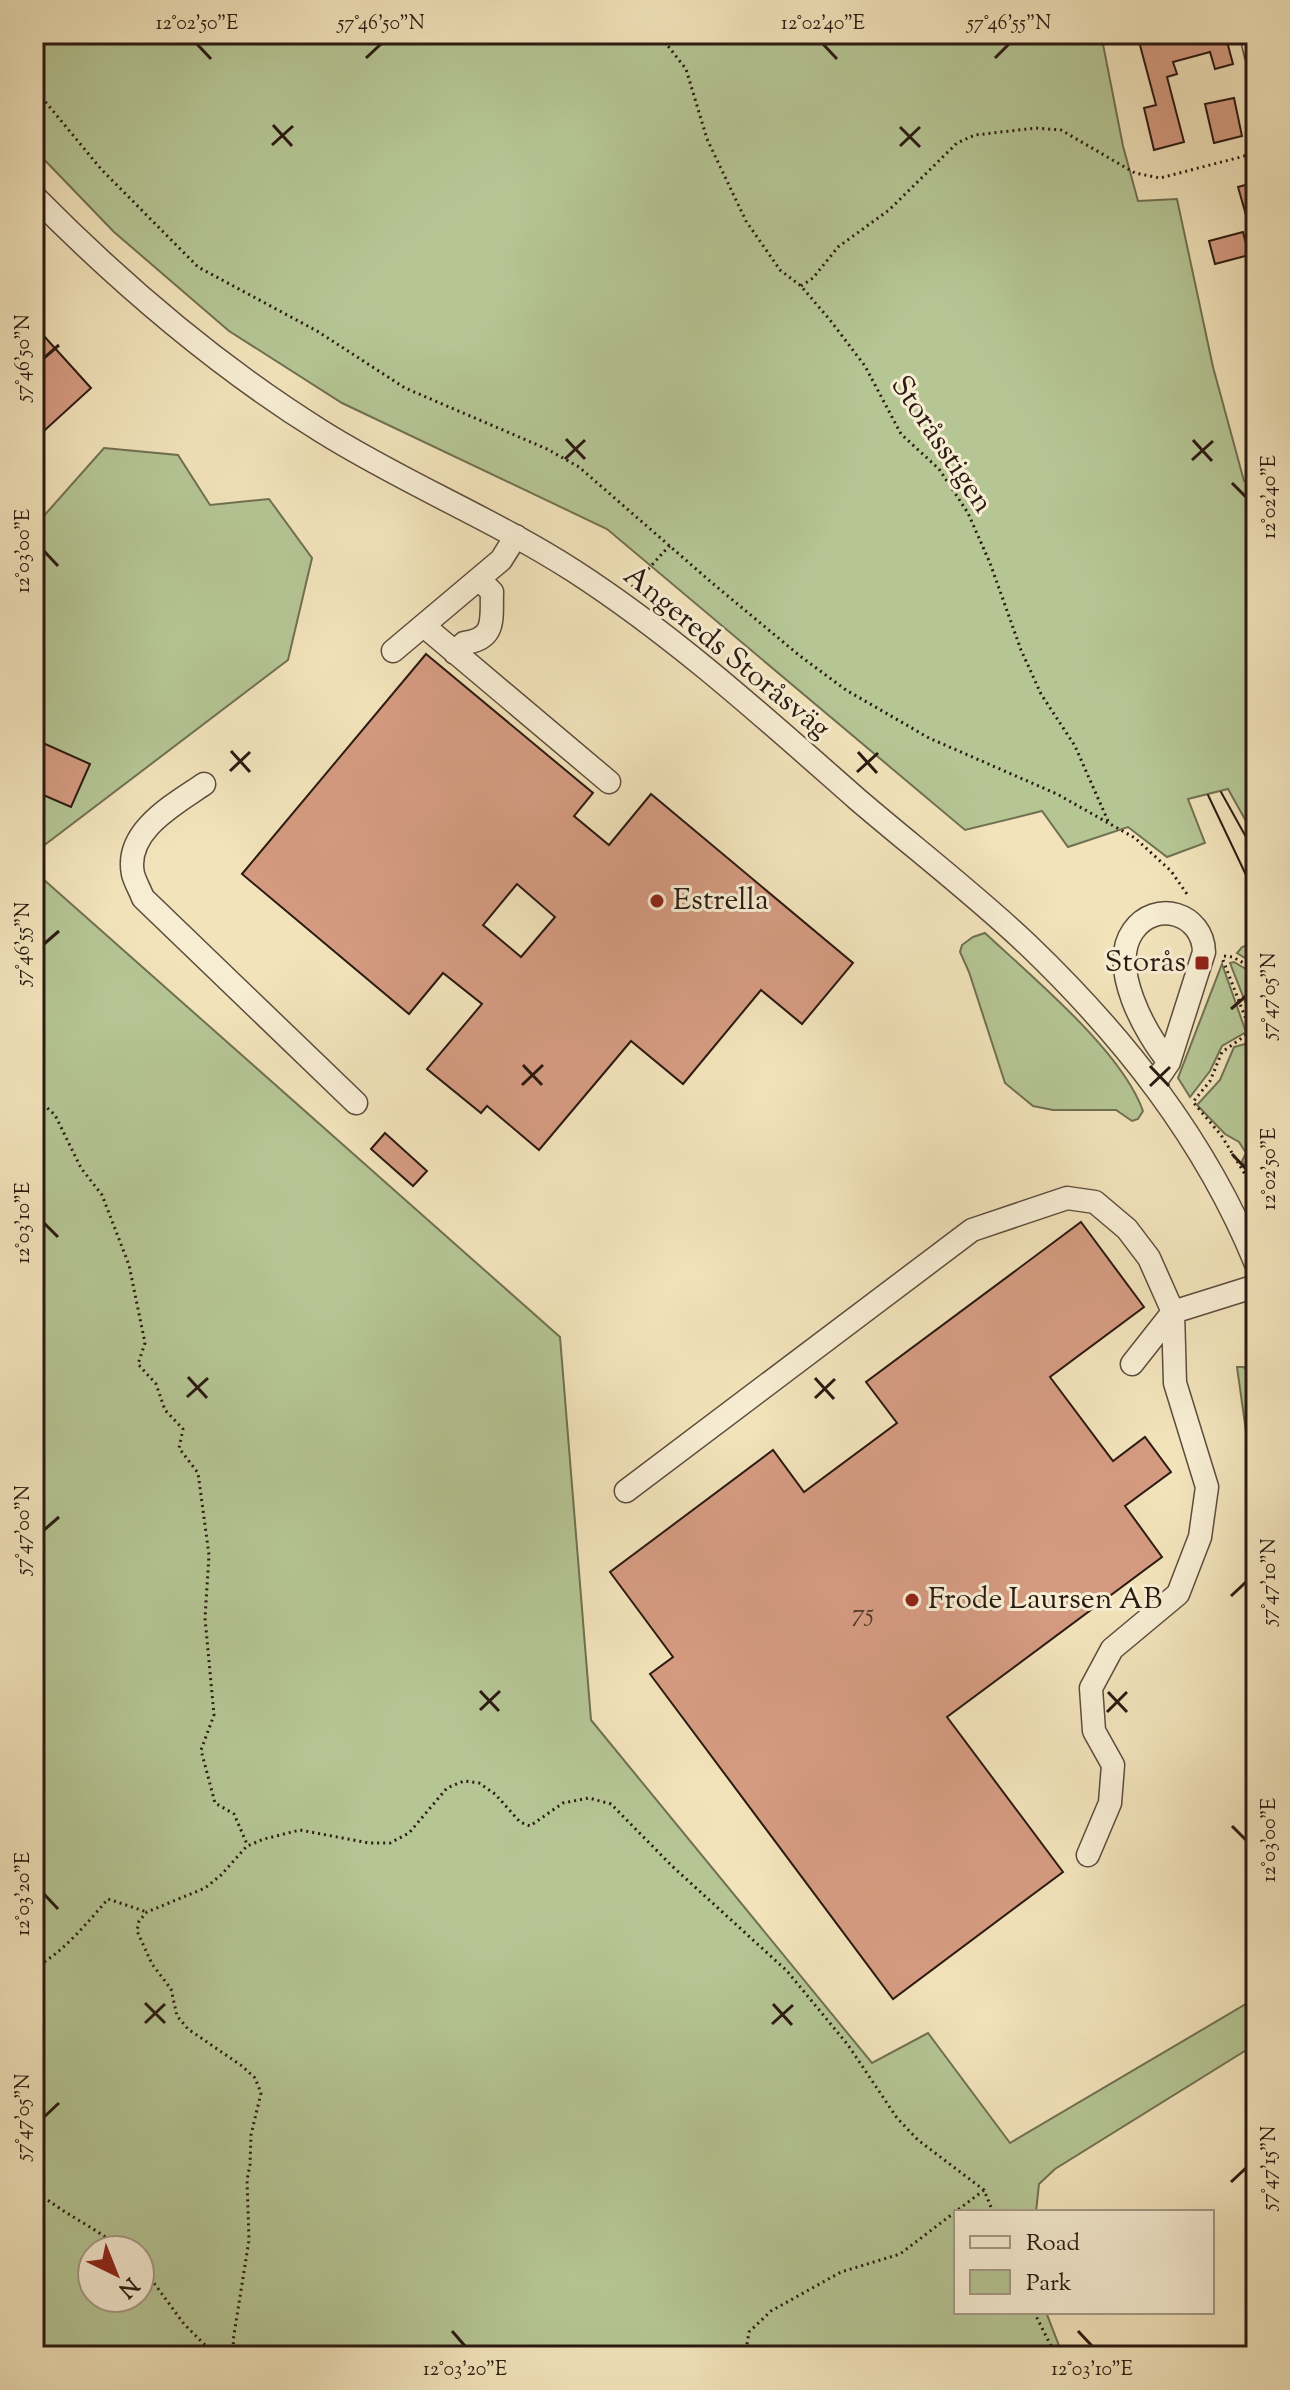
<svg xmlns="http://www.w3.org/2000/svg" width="1290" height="2390" font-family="'Sorts Mill Goudy',serif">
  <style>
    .green { fill: #b5c594; stroke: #707052; stroke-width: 2; fill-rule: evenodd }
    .building { fill: #d59b81; stroke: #2b1a11; stroke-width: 2; fill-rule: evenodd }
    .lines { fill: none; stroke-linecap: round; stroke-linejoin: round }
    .minor-casing { stroke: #5d4c3c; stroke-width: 25 }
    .path { stroke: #2b1a11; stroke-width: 3; stroke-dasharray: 2 4; stroke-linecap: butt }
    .minor { stroke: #f7edd3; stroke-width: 22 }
    .tram { stroke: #2b1a11; stroke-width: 2 }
    .ticks { fill: none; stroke: #2b1a11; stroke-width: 3 }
    .poi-dot { fill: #8f2418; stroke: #f7edd3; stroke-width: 3 }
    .labels { text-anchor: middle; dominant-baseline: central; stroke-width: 6; stroke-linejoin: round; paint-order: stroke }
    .number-label { font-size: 26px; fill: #563a2d }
    .street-label { font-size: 30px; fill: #2b1a11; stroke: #f7edd3 }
    .poi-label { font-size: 30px; fill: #2b1a11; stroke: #f7edd3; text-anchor: start }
    .neatline { fill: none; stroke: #2b1a11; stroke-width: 3 }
    .ticks-label { font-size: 20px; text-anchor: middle; fill: #2b1a11 }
  </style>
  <rect width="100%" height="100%" fill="#f2e3bb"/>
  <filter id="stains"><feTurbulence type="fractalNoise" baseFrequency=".0025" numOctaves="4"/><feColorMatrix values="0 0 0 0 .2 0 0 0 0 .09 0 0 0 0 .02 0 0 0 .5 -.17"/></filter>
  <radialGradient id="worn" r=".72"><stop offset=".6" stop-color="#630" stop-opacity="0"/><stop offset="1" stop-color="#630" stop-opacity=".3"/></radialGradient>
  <path class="green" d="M 34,34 L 1101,34 L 1123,146 L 1138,201 L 1177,199 L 1213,367 L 1244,481 L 1256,480 L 1256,839 L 1228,789 L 1188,799 L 1205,843 L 1167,857 L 1128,827 L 1068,847 L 1042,811 L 965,830 L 607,529 L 342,403 L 229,331 L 114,232 L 34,149 Z
    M 104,448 L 178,455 L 210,505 L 269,499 L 312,558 L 288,660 L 34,853 L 34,527 Z
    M 34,871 L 560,1337 L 591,1720 L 872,2063 L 928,2033 L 1010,2143 L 1256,1998 L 1256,2044 L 1055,2169 L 1039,2184 L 1036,2212 L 956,2212 L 956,2312 L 1046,2312 L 1063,2356 L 34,2356 ZM 140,2250 L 140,2298 L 92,2298 L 92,2250 Z
    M 985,933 C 1032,977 1122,1051 1143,1111 L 1138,1119 L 1132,1121 L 1116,1110 L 1053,1110 L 1033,1106 L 1005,1083 L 969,972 L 960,952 L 962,945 L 973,937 Z
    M 1256,942 L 1256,965 L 1237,953 L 1242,947 Z
    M 1234,962 L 1256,975 L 1256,1020 L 1253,1022 L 1230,963 Z
    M 1222,964 L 1246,1032 L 1222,1046 L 1210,1071 L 1190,1097 L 1178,1078 Z
    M 1245,1044 L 1256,1067 L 1256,1186 L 1242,1161 L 1246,1153 L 1239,1142 L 1225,1134 L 1197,1105 L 1220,1080 L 1234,1047 Z
    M 1237,1367 L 1244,1367 L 1256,1386 L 1256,1596 L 1247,1543 L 1251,1467 Z"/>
  <path class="building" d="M 1137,34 L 1225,34 L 1233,64 L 1215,69 L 1210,52 L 1173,62 L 1177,74 L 1167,77 L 1184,142 L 1154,150 L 1144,108 L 1156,105 Z
    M 1234,98 L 1242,136 L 1214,143 L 1205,104 Z
    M 1256,182 L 1256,235 L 1252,236 L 1238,187 Z
    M 1243,232 L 1249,255 L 1215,264 L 1209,241 Z
    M 34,325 L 91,388 L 34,440 Z
    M 426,654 L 593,793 L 574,816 L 609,845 L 651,794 L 853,963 L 802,1024 L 761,990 L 683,1084 L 631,1041 L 539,1150 L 487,1106 L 481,1113 L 427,1069 L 482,1004 L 443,973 L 409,1014 L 242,874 ZM 517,884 L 555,917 L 521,957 L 483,925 Z
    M 34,739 L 90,764 L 71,807 L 34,791 Z
    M 385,1133 L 427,1171 L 413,1186 L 371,1149 Z
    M 1081,1222 L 1144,1307 L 1050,1377 L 1113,1461 L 1145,1437 L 1171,1472 L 1125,1506 L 1162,1557 L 947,1717 L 1063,1872 L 893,1999 L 650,1674 L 673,1657 L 610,1572 L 773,1450 L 804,1492 L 897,1423 L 866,1382 Z"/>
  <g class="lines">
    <defs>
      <path id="minor" d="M 1251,34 L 1256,55
        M 34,196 C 121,284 215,365 321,431 C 402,482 493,519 574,571 C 676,637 766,719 857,799 C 913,847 973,893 1027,944 C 1123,1036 1205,1139 1256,1264
        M 424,626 L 609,782
        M 393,651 L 501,560 L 516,536
        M 455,653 L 464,643 C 497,639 491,618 492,592 L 479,579
        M 204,784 C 175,804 124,831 133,874 C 135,882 140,890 143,898 L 356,1103
        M 1154,1084 L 1169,1062 L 1204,952 C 1203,913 1155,899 1133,931 C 1108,967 1145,1033 1169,1062
        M 1173,1312 L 1256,1286
        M 1132,1364 L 1173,1312
        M 626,1491 L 972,1230 L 1067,1198 L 1095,1202 L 1127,1229 L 1149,1258 L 1173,1312 L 1175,1383 L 1207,1487 L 1200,1537 L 1178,1594 L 1112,1649 L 1091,1688 L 1094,1731 L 1113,1765 L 1110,1803 L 1088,1855"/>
    </defs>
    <use href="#minor" class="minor-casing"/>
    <path class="path" d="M 655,34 L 668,46 L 686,69 L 707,139 L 746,221 L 780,270 L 801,286 L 830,320 L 865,366 L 901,434 L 939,469 L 968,513 L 990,563 L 1021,650 L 1041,694 L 1075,746 L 1108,821
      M 34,88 L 101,169 L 198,267 L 317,331 L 405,388 L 547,449 L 579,467 L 711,582 L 800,656 L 846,690 L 929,738 L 1057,794 L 1135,838 L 1171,871 L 1189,897
      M 801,286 L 813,278 L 838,247 L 889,210 L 957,143 L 975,135 L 1036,128 L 1061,130 L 1135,173 L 1160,178 L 1256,153
      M 632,587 L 670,545
      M 1224,956 L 1233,957 L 1256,970
      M 1223,960 L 1256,1045
      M 1256,1028 L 1222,1052 L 1210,1081 L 1193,1102 L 1221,1135 L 1256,1192
      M 34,1096 L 55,1115 L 81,1168 L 102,1195 L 129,1265 L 145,1343 L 138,1364 L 156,1384 L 165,1410 L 183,1429 L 179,1448 L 198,1473 L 209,1555 L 205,1618 L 214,1715 L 201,1750 L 215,1803 L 234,1814 L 247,1844
      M 34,1968 C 63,1953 87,1923 108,1899 L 147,1912
      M 34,2189 C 61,2213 95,2227 123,2250
      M 140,2264 L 184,2324 L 209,2349 L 234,2356
      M 1034,2312 L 1056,2356
      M 235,2356 L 233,2341 L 249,2240 L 247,2180 L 250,2165 L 251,2135 L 261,2093 L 255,2078 L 242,2066 L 188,2029 L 177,2016 L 171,1989 L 152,1964 L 137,1931 L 139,1921 L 147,1912 L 205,1888 L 221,1875 L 247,1846 L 264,1839 L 300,1830 L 369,1843 L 390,1843 L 409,1833 L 447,1788 L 464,1781 L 479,1783 L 495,1794 L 520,1822 L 530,1826 L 563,1803 L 589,1798 L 611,1804 L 672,1866 L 787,1971 L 848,2045 L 897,2118 L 918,2140 L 984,2190 L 993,2212
      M 745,2356 L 749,2332 L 771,2311 L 841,2272 L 900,2254 L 984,2190"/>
    <use href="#minor" class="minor"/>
    <path class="tram" d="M 1221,792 L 1256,855
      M 1208,795 L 1256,896"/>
  </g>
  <path class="ticks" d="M 197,44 L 211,59M 823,44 L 837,59M 366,58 L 381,44M 995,58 L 1009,44M 273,125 L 292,146M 900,127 L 920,147M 272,145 L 293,126M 900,146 L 920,127M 44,358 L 59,345M 566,439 L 585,459M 1193,440 L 1212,461M 565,459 L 585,440M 1192,460 L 1213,441M 1232,483 L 1246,497M 44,551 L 58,566M 231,751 L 250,772M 858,752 L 877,773M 230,771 L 250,752M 857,772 L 878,753M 44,944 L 59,931M 1231,1009 L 1246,996M 523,1065 L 542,1085M 1150,1066 L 1169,1086M 522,1085 L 543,1065M 1150,1086 L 1170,1067M 1232,1154 L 1246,1169M 44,1223 L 58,1237M 188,1377 L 207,1398M 815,1378 L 834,1399M 187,1397 L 208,1378M 815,1398 L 835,1379M 44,1530 L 59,1517M 1231,1596 L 1246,1582M 480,1691 L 499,1711M 1108,1692 L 1127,1712M 480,1710 L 500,1691M 1107,1712 L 1127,1692M 1232,1826 L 1246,1840M 44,1894 L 58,1909M 145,2003 L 165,2023M 773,2004 L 792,2025M 145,2023 L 165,2004M 772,2024 L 793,2005M 44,2117 L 59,2103M 1231,2182 L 1246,2168M 452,2331 L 465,2346M 1078,2331 L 1092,2346"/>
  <g class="poi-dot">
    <circle cx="657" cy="901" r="8"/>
    <rect x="1194" y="955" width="16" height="16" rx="4"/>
    <circle cx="912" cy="1600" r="8"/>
  </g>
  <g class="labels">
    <g class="number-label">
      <text x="863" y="1614">75</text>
    </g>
    <g class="street-label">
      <text transform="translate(941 445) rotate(56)">Storåsstigen</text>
      <text transform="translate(726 653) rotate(39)">Angereds Storåsväg</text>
    </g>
    <g class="poi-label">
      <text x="673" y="901">Estrella</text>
      <text x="1186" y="963" text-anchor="end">Storås</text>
      <text x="928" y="1600">Frode Laursen AB</text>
    </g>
  </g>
  <rect width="1290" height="2390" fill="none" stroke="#f2e3bb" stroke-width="88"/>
  <rect x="954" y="2210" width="260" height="104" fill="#f7edd3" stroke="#a59985" stroke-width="2"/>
  <rect x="970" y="2236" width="40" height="12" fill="#f7edd3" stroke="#a59985" stroke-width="2"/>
  <text x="1026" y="2250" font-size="24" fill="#2b1a11">Road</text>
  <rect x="970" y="2270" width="40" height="24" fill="#b5c594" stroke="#a59985" stroke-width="2"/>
  <text x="1026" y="2290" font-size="24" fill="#2b1a11">Park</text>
  <g transform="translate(116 2274) rotate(137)"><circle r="38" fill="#f7edd3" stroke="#a59985" stroke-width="2"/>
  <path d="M0-6L14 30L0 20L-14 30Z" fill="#8f2418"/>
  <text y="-12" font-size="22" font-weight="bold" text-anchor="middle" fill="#2b1a11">N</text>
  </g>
  <rect x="44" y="44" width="1202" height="2302" class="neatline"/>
  <g class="ticks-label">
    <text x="197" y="29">12°02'50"E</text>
    <text x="381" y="29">57°46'50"N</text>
    <text x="823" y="29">12°02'40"E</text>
    <text x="1009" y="29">57°46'55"N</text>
    <text transform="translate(22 358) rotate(-90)" y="7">57°46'50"N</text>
    <text transform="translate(1268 497) rotate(-90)" y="7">12°02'40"E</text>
    <text transform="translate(22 551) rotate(-90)" y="7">12°03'00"E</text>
    <text transform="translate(22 944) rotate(-90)" y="7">57°46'55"N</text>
    <text transform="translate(1268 996) rotate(-90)" y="7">57°47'05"N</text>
    <text transform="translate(1268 1169) rotate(-90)" y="7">12°02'50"E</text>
    <text transform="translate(22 1223) rotate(-90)" y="7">12°03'10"E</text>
    <text transform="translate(22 1530) rotate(-90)" y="7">57°47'00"N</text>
    <text transform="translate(1268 1582) rotate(-90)" y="7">57°47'10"N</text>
    <text transform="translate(1268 1840) rotate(-90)" y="7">12°03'00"E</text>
    <text transform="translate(22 1894) rotate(-90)" y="7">12°03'20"E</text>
    <text transform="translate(22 2117) rotate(-90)" y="7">57°47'05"N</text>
    <text transform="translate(1268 2168) rotate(-90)" y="7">57°47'15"N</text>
    <text x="465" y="2375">12°03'20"E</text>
    <text x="1092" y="2375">12°03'10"E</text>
  </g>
  <rect width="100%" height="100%" filter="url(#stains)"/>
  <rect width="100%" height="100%" fill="url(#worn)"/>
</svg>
